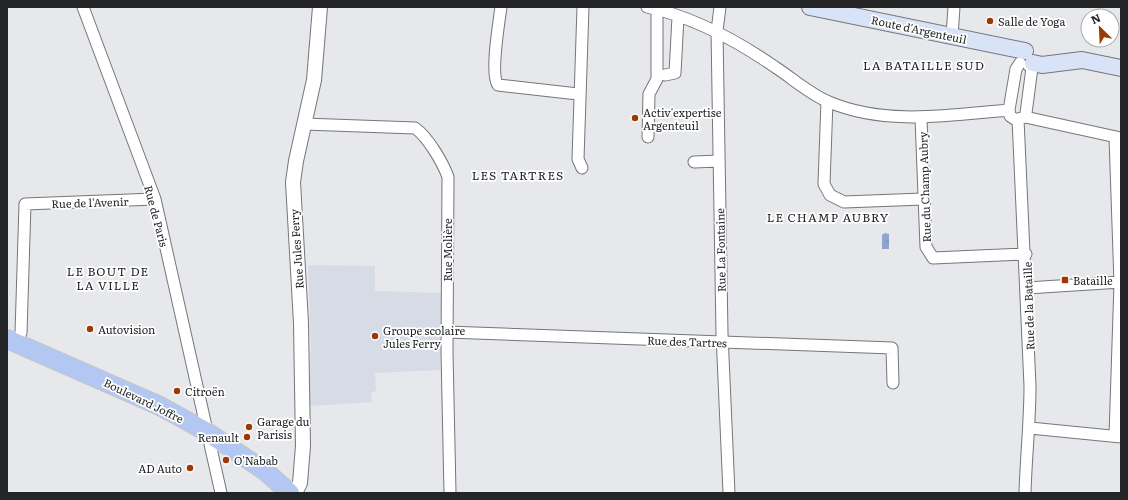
<svg xmlns="http://www.w3.org/2000/svg" width="1128" height="500" font-family="Literata,serif">
  <style>
    .built { fill: #d6dbe5 }
    .water { fill: url(#water-ripples) }
    .lines { fill: none; stroke-linecap: round; stroke-linejoin: round }
    .minor-casing { stroke: #757679; stroke-width: 13 }
    .tertiary-casing { stroke: #757679; stroke-width: 16 }
    .secondary-casing { stroke: #757679; stroke-width: 18 }
    .primary-casing { stroke: #c6c6c7; stroke-width: 20 }
    .minor { stroke: #fff; stroke-width: 11 }
    .tertiary { stroke: #fff; stroke-width: 14 }
    .secondary { stroke: #d9e3f8; stroke-width: 16 }
    .primary { stroke: #b2c7f1; stroke-width: 18 }
    .poi-dot { fill: #9d3807; stroke: #fff; stroke-width: 1.5 }
    .labels { text-anchor: middle; dominant-baseline: central; stroke-width: 3.5; stroke-linejoin: round; paint-order: stroke }
    .poi-label { font-size: 11px; fill: #242526; stroke: #fff; text-anchor: start }
    .street-label { font-size: 11px; fill: #242526; stroke: #fff }
    .neighbourhood-label { font-size: 12px; letter-spacing: 1px; fill: #242526; stroke: #fff }
  </style>
  <defs>
    <pattern id="water-ripples" width="26" height="14" patternUnits="userSpaceOnUse"><rect width="26" height="14" fill="#90a5cd"/><path d="M2 4q2-2 4 0t4 0M15 11q2-2 4 0t4 0" fill="none" stroke="#7586a6"/></pattern>
  </defs>
  <rect width="100%" height="100%" fill="#e6e8eb"/>
  <path class="built" d="M 308,265 L 375,266 L 375,291 L 441,293 L 440,370 L 375,373 L 376,391 L 371,392 L 372,402 L 309,406 L 311,345 Z"/>
  <path class="water" d="M 885,233 L 889,234 L 889,249 L 882,249 L 882,235 Z"/>
  <g class="lines">
    <defs>
      <path id="minor" d="M 83,7 L 155,199 L 221,493
        M 501,7 C 499,22 490,75 498,85 L 578,94
        M 647,7 C 694,17 736,40 775,67 C 792,78 811,95 829,102 C 886,126 950,115 1009,110
        M 720,7 L 717,31 L 722,334 L 729,493
        M 952,36 L 954,7
        M 1020,63 L 1016,69 L 1009,110 L 1010,116 L 1016,120 L 1025,117 L 1026,113 L 1032,68 L 1029,66
        M 665,75 L 675,73 L 678,17
        M 827,101 L 824,184 L 830,195 L 844,202 L 923,199
        M 1025,117 L 1121,138
        M 921,118 L 926,247 L 933,258 L 1026,254
        M 1018,119 L 1030,386 C 1030,422 1026,457 1025,493
        M 304,124 L 415,128 C 428,137 443,163 448,177 L 447,352 L 450,493
        M 648,137 L 649,94 L 657,79 L 657,9
        M 1115,137 L 1120,283 L 1115,436
        M 694,162 L 719,161
        M 582,168 L 578,159 L 583,7
        M 1027,288 L 1121,282
        M 447,332 L 892,348 L 893,383
        M 21,333 L 25,204 L 155,199
        M 1030,428 L 1121,437"/>
      <path id="tertiary" d="M 295,493 L 300,483 L 303,446 L 301,323 L 293,182 L 296,161 L 314,80 L 320,7"/>
      <path id="secondary" d="M 810,7 L 1025,51
        M 1033,63 L 1042,65 L 1082,60 L 1121,68"/>
      <path id="primary" d="M 7,339 L 160,406 L 207,432 L 265,471 L 290,493"/>
    </defs>
    <use href="#minor" class="minor-casing"/>
    <use href="#tertiary" class="tertiary-casing"/>
    <use href="#secondary" class="secondary-casing"/>
    <use href="#primary" class="primary-casing"/>
    <use href="#minor" class="minor"/>
    <use href="#tertiary" class="tertiary"/>
    <use href="#secondary" class="secondary"/>
    <use href="#primary" class="primary"/>
  </g>
  <g class="poi-dot">
    <circle cx="990" cy="21" r="4"/>
    <circle cx="635" cy="118" r="4"/>
    <rect x="1061" y="276" width="8" height="8" rx="2"/>
    <circle cx="90" cy="329" r="4"/>
    <circle cx="375" cy="336" r="4"/>
    <circle cx="177" cy="391" r="4"/>
    <circle cx="249" cy="427" r="4"/>
    <circle cx="247" cy="437" r="4"/>
    <circle cx="226" cy="460" r="4"/>
    <circle cx="190" cy="468" r="4"/>
  </g>
  <g class="labels">
    <g class="poi-label">
      <text x="998" y="21">Salle de Yoga</text>
      <text x="643" y="112">Activ'expertise<tspan x="643" dy="13">Argenteuil</tspan></text>
      <text x="1073" y="280">Bataille</text>
      <text x="98" y="329">Autovision</text>
      <text x="383" y="330">Groupe scolaire<tspan x="383" dy="13">Jules Ferry</tspan></text>
      <text x="185" y="391">Citroën</text>
      <text x="257" y="421">Garage du<tspan x="257" dy="13">Parisis</tspan></text>
      <text x="239" y="437" text-anchor="end">Renault</text>
      <text x="234" y="460">O'Nabab</text>
      <text x="182" y="468" text-anchor="end">AD Auto</text>
    </g>
    <g class="street-label">
      <text transform="translate(919 29) rotate(12)">Route d'Argenteuil</text>
      <text transform="translate(924 187) rotate(-92)">Rue du Champ Aubry</text>
      <text transform="translate(90 202) rotate(-2)">Rue de l'Avenir</text>
      <text transform="translate(157 216) rotate(75)">Rue de Paris</text>
      <text transform="translate(296 249) rotate(-94)">Rue Jules Ferry</text>
      <text transform="translate(447 250) rotate(-90)">Rue Molière</text>
      <text transform="translate(720 250) rotate(-91)">Rue La Fontaine</text>
      <text transform="translate(1028 306) rotate(-92)">Rue de la Bataille</text>
      <text transform="translate(687 341) rotate(2)">Rue des Tartres</text>
      <text transform="translate(144 400) rotate(26)">Boulevard Joffre</text>
    </g>
    <g class="neighbourhood-label">
      <text x="924" y="65">LA BATAILLE SUD</text>
      <text x="518" y="175">LES TARTRES</text>
      <text x="828" y="217">LE CHAMP AUBRY</text>
      <text x="108" y="271">LE BOUT DE<tspan x="108" dy="14">LA VILLE</tspan></text>
    </g>
  </g>
  <rect width="1128" height="500" fill="none" stroke="#242526" stroke-width="16"/>
  <g transform="translate(1100 28) rotate(336)"><circle r="19" fill="#ffffff" stroke="#a7a8a8"/>
  <path d="M0-3L7 15L0 10L-7 15Z" fill="#9d3807"/>
  <text y="-6" font-size="11" font-weight="bold" text-anchor="middle" fill="#242526">N</text>
  </g>
</svg>
